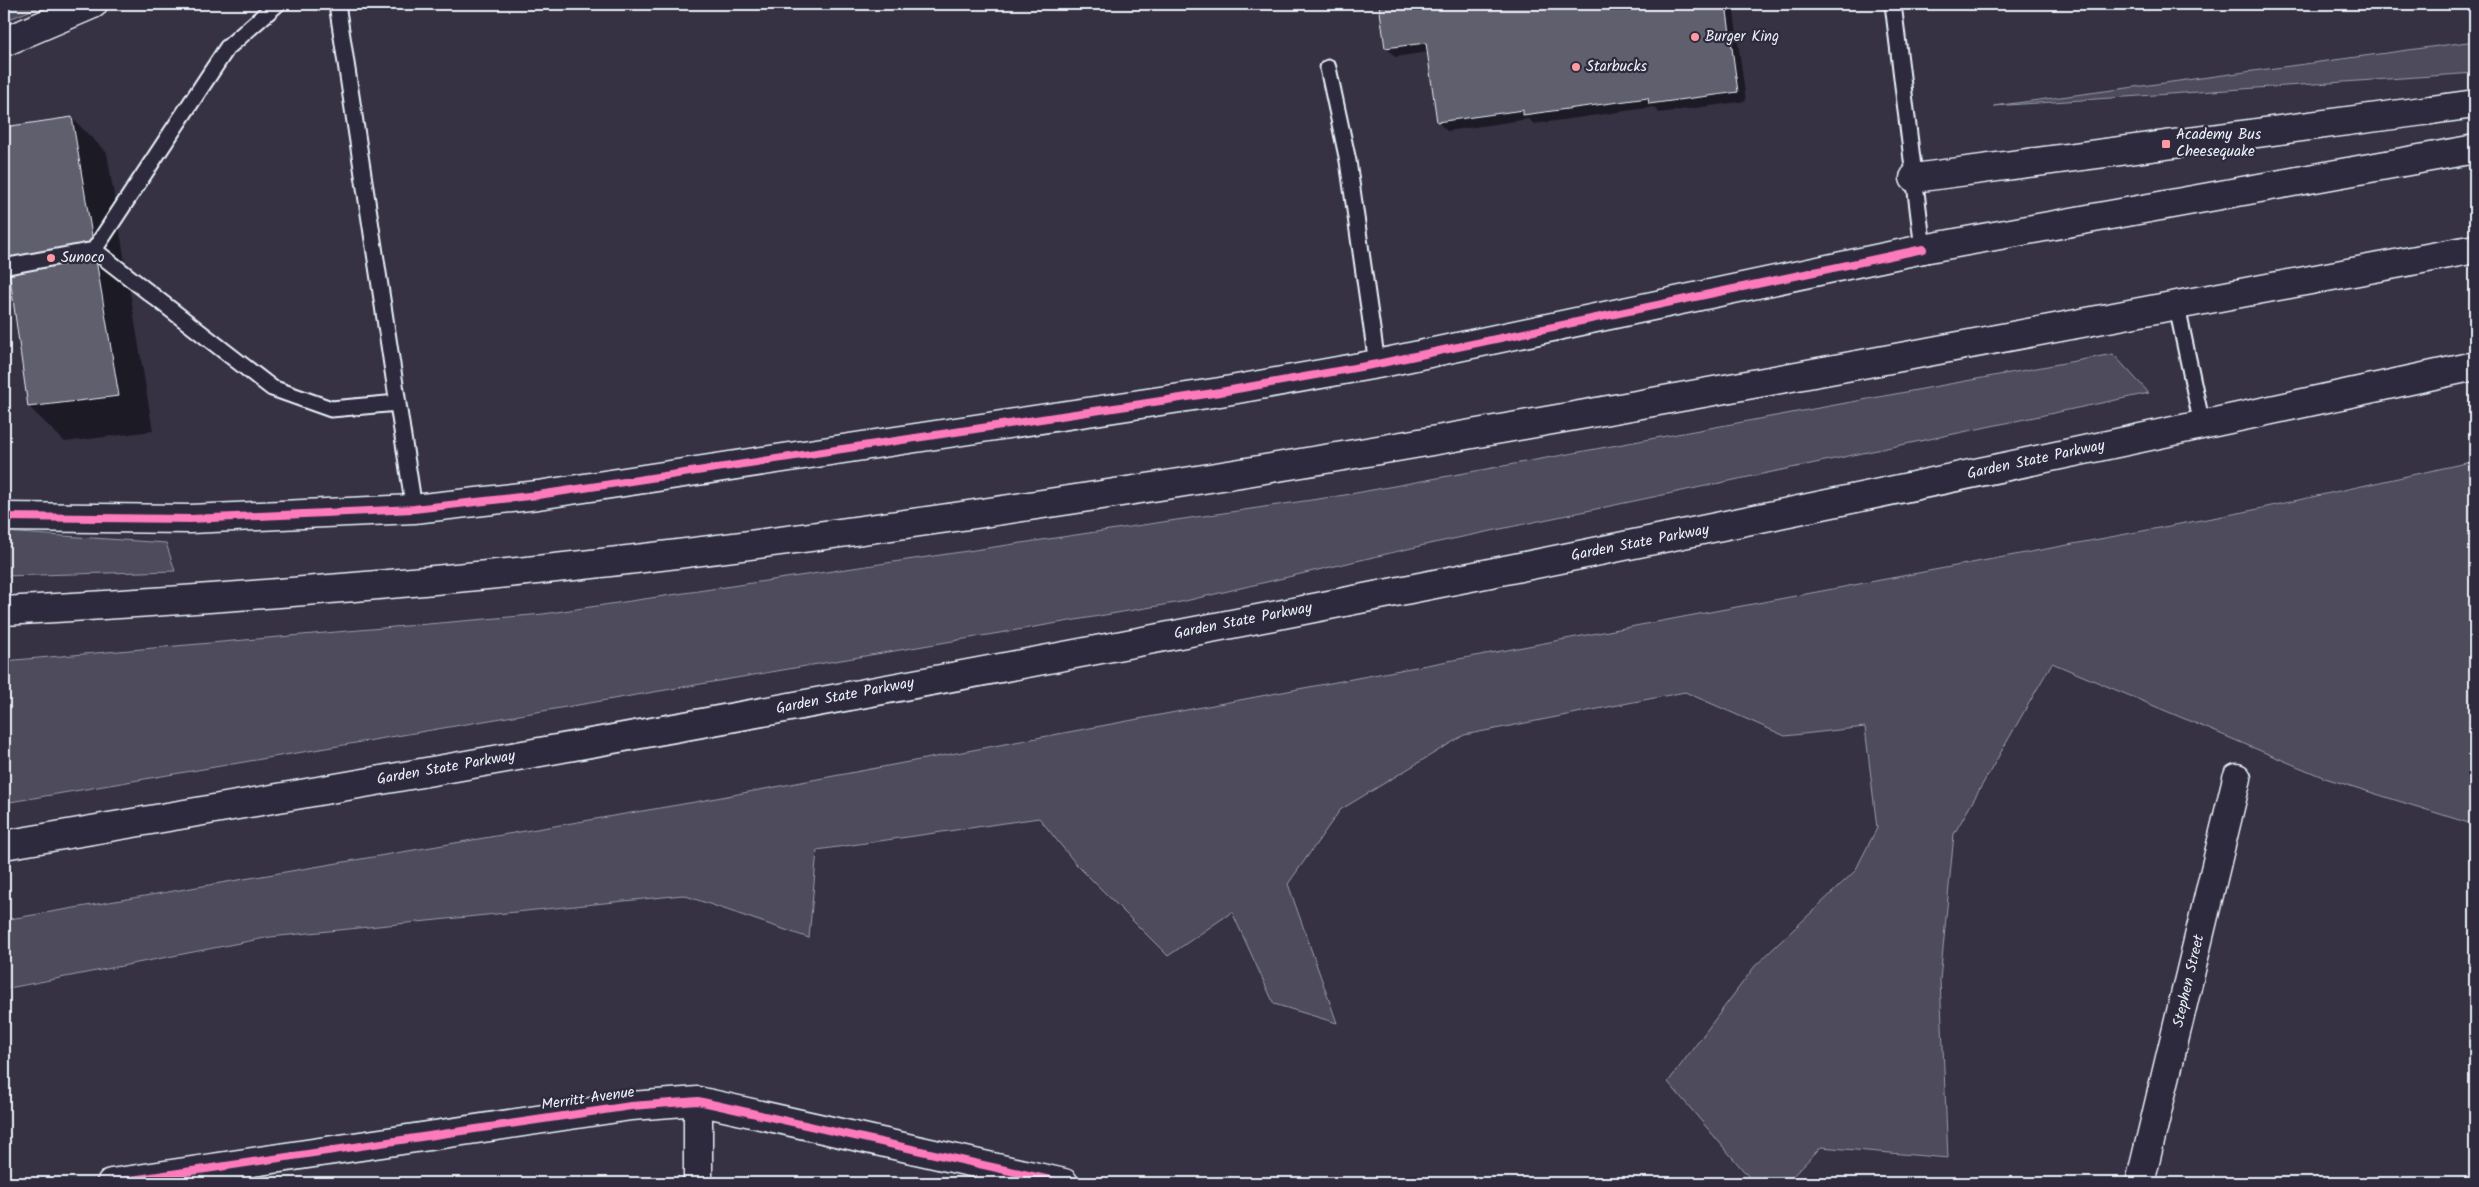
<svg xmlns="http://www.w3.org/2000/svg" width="2479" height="1187" font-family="Kalam,sans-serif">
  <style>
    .green { fill: #4d4b5c; stroke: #9a9eaa }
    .shadow { fill: #0007 }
    .building { fill: #605e6e; stroke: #e8f1f8 }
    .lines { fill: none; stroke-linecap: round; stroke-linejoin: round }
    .lane-casing { stroke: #e8f1f8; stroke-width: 19 }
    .street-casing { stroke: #e8f1f8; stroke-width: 31 }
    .highway-casing { stroke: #e8f1f8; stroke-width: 31 }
    .lane { stroke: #2f2a3d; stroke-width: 15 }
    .street { stroke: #2f2a3d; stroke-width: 28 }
    .highway { stroke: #2f2a3d; stroke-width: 28 }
    .cycleway-casing { stroke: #2f2a3d; stroke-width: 11 }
    .cycleway { stroke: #fd7abc; stroke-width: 8 }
    .poi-dot { fill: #ff9aa2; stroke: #2f2a3d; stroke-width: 2 }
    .labels { text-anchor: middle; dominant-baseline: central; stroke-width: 4.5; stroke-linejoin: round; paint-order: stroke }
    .poi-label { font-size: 15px; fill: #e8f1f8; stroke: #2f2a3d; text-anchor: start }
    .street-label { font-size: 15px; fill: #e8f1f8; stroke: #2f2a3d }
  </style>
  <rect width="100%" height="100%" fill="#363244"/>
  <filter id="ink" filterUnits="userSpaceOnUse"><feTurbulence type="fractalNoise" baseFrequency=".02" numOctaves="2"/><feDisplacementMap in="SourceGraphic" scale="10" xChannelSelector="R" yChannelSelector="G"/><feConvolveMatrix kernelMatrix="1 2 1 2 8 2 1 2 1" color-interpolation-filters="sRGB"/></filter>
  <g filter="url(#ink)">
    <path class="green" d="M 4,4 L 47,4 L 4,21 Z
      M 2475,41 L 2475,73 L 1994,106 Z
      M 2113,354 L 2149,393 L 1429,544 L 1181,602 L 4,803 L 4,661 L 543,614 L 1345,495 Z
      M 2475,461 L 2475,825 L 2325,778 L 2052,663 L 1954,834 L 1940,980 L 1948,1158 L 1821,1147 L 1786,1183 L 1754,1183 L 1668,1082 L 1755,966 L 1855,871 L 1877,828 L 1865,727 L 1785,736 L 1685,692 L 1464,735 L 1340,810 L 1288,884 L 1337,1023 L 1274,1004 L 1232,912 L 1168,956 L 1076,864 L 1039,818 L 817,850 L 809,938 L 683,895 L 270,937 L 4,989 L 4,920 L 695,802 L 2244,512 Z
      M 4,532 L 166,543 L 175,571 L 4,576 Z"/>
    <path class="shadow" d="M 1380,4 L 1733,4 L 1746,101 L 1659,113 L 1654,107 L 1534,124 L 1529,119 L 1447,131 L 1438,122 L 1428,52 L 1395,57 L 1386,47 Z
      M 72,118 L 107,153 L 153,431 L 65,442 L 29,407 L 4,225 L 4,129 Z"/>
    <path class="building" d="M 1379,4 L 1726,4 L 1738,92 L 1649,104 L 1648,98 L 1523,115 L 1523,110 L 1437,122 L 1426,43 L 1385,48 Z
      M 72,117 L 119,396 L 28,407 L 4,235 L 4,127 Z"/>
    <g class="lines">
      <defs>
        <path id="lane" d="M 337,4 L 414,509
          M 1893,4 L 1923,249
          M 1328,68 L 1348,161 L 1377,364
          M 94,250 L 272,388 L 331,409 L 398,403
          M 8,266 L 94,250 L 227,48 L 277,4
          M 2177,307 L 2202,425"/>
        <path id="street" d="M 4,42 L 93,4
          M 1914,178 L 2431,110
          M 4,517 L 190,519 L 414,509 L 538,495 L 1220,392 L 1377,364 L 1923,249
          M 698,1101 L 698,1183
          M 111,1183 L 631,1106 L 698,1101 L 1064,1183
          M 2140,1183 L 2237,778"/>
        <path id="highway" d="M 2431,110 L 2475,104
          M 1923,249 L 2475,149
          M 4,611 C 200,600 397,586 592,564 C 979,520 1363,455 1747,385 C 1990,341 2233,296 2475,249
          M 4,845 C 482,764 960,679 1435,584 C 1783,515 2129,441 2475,366"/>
      </defs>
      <use href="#lane" class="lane-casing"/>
      <use href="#street" class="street-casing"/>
      <use href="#highway" class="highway-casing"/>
      <use href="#lane" class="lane"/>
      <use href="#street" class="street"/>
      <use href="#highway" class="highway"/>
      <defs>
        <path id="cycleway" d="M 4,517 L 190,519 L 414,509 L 538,495 L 1220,392 L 1377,364 L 1923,249
          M 111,1183 L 631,1106 L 698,1101 L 1064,1183"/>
      </defs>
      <use href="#cycleway" class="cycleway-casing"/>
      <use href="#cycleway" class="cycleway"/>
    </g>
  </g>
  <g class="poi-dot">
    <circle cx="1695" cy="37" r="5"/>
    <circle cx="1576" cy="67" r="5"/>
    <rect x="2161" y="139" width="10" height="10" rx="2.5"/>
    <circle cx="51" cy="258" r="5"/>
  </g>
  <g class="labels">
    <g class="poi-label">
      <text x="1705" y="37">Burger King</text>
      <text x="1586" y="67">Starbucks</text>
      <text x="2176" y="135">Academy Bus<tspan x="2176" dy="17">Cheesequake</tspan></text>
      <text x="61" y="258">Sunoco</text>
    </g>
    <g class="street-label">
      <text transform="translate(2036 460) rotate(-12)">Garden State Parkway</text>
      <text transform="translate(1640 543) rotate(-11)">Garden State Parkway</text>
      <text transform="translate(1243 621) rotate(-11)">Garden State Parkway</text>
      <text transform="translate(845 696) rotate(-11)">Garden State Parkway</text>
      <text transform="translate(446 768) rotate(-10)">Garden State Parkway</text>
      <text transform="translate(2189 981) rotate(-77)">Stephen Street</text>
      <text transform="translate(588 1099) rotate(-8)">Merritt Avenue</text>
    </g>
  </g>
  <rect width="2479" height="1187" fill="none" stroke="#2f2a3d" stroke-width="20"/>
  <rect x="10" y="10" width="2459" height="1167" fill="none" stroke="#e8f1f8" stroke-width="2" filter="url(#ink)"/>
</svg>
